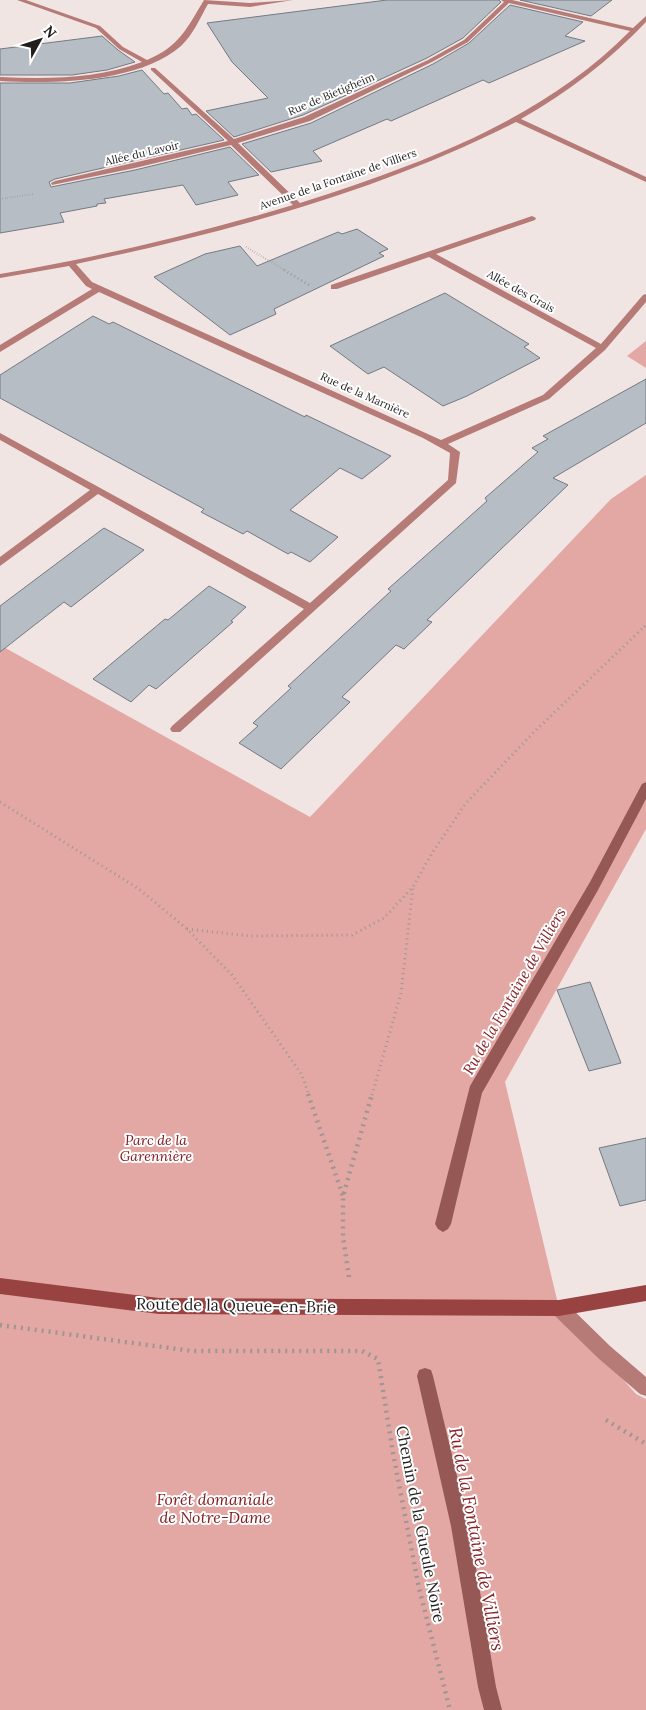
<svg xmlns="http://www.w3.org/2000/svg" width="646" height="1710" font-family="Lora,serif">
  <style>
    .green { fill: #e3a8a4 }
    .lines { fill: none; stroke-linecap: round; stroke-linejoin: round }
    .stream { fill: #955855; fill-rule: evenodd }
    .building { fill: #b6bdc4; stroke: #737a81 }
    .path-far3 { stroke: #9e9594; stroke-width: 2; stroke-dasharray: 0.5 2; stroke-linecap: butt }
    .path-far2 { stroke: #9e9594; stroke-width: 2.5; stroke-dasharray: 1 3; stroke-linecap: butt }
    .path-far1 { stroke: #9e9594; stroke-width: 3; stroke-dasharray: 1 4; stroke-linecap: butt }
    .path { stroke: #9e9594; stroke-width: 4.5; stroke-dasharray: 2 5; stroke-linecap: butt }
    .street { fill: #b67b77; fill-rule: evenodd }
    .secondary { fill: #984341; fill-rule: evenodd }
    .labels { text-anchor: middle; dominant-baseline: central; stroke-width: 4; stroke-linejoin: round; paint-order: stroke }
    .far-street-label { font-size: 11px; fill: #221e1e; stroke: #fff }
    .park-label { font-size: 14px; font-style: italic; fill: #831c21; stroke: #fff }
    .water-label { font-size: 15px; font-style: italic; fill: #882126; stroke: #fff }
    .near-street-label { font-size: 16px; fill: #221e1e; stroke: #fff }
    .near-park-label { font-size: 16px; font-style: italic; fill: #831c21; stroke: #fff }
    .near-water-label { font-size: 18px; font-style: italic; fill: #882126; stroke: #fff }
  </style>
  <rect width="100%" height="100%" fill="#f1e5e4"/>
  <path class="green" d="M 646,341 L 646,368 L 627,356 Z
    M 646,475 L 646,829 L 505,1082 L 559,1308 L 636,1394 L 646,1399 L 646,1710 L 0,1710 L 0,645 L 310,817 L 611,499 Z"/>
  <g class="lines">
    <path class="stream" d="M 646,782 L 646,799 L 598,890 L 482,1093 L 451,1224 L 448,1229 L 443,1232 L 438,1229 L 435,1224 L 470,1086 L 590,882 L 642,784 Z
      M 425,1368 L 431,1370 L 433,1376 L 469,1526 L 496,1687 L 502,1710 L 484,1710 L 478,1687 L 451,1526 L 417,1376 L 419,1370 Z"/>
  </g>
  <path class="building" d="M 387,0 L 499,0 L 501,2 L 463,38 L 427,58 L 303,115 L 234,137 L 206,111 L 268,98 L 232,62 L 207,23 Z
    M 520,0 L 612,0 L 591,16 Z
    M 510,5 L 583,22 L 565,36 L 585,41 L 489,83 L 483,80 L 391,121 L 387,119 L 313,151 L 322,161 L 271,172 L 242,144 L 311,123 L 433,64 L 469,43 Z
    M 102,36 L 118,50 L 135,62 L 107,70 L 72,75 L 0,75 L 0,49 Z
    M 142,70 L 164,94 L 168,93 L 182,109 L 187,108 L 192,115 L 196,114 L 224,140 L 55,179 L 49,182 L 51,187 L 135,170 L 230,147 L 259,175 L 228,182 L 238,195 L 196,205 L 183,185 L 104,199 L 106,203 L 97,204 L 97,206 L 60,213 L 64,222 L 0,233 L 0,83 L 70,83 L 119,76 Z
    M 357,229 L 388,249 L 379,253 L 384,256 L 274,309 L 276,314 L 230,335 L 154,277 L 205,254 L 240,246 L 257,266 L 338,232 L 342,234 Z
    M 445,293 L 529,344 L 524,347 L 540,358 L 467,396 L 443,406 L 384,367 L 368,374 L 330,346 Z
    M 93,316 L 109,324 L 113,322 L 305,417 L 306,415 L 391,456 L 362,479 L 340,468 L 290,510 L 338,537 L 310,562 L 291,552 L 288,554 L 247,531 L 243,534 L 201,512 L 204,509 L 0,398 L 0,375 Z
    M 646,379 L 646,423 L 553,478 L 568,485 L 427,620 L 432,622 L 404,649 L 396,645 L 342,697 L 350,702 L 281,769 L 239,743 L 258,726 L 253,723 L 291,688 L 288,686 L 391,591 L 388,589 L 449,535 L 487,501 L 485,498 L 538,452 L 532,448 L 548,439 L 543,436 Z
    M 104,528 L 144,550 L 71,607 L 64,602 L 0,652 L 0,606 Z
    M 209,586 L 246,607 L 231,621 L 233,622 L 156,689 L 149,685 L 131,702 L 93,679 L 165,619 L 168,620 Z
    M 590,982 L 621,1063 L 589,1071 L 557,990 Z
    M 646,1138 L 646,1200 L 620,1206 L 599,1148 Z"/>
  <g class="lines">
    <path class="path-far3" d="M 0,199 L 34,194
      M 246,247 L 286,271"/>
    <path class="path-far2" d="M 284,270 L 309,285
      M 644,627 L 646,625"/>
    <path class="path-far1" d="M 0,802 L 139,889 L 187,929 L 232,975 L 302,1075 L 309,1095
      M 187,929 L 250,936 L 352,935 L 384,918 L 413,887 L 432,853 L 466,803 L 535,731 L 645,626
      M 372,1095 L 401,993 L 413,887"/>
    <path class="path" d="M 308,1094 L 343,1196
      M 349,1277 L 343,1237 L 343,1196 L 372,1094
      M 0,1325 L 192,1351 L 362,1351 L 378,1359 L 393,1453 L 419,1588 L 450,1710
      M 606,1420 L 646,1444"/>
    <path class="street" d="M 17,0 L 26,0 L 100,26 L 123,47 L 147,60 C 180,46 187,28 204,0 L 250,3 L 293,0 L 250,7 L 208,4 C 200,18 193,35 181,46 C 138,83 54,84 0,81 L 0,77 C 47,79 98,79 142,62 L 119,49 L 96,28 Z
      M 501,0 L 512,0 L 633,28 L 646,16 L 646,22 C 609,61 568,92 521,119 L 646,177 L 646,182 L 516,122 C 378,192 227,232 76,264 L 92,282 L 441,440 L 543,395 L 596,348 L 429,257 L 337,289 L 331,289 L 331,285 L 532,216 L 536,218 L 535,220 L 436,254 L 601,344 L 643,295 L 646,294 L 646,302 L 605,350 L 549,399 L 448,444 L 460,452 L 456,483 L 180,732 L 172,732 L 170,729 L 172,726 L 304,609 L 98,494 L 0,566 L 0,557 L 90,490 L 0,440 L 0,433 L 310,603 L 448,480 L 450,453 L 423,438 L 99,292 L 0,352 L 0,345 L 92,289 L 86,286 L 69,266 L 0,278 L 0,274 C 99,257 197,234 293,205 L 231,145 L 135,168 L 52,185 L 51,183 L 55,181 L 228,141 L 151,70 L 151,68 L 155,68 L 234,139 L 304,117 L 428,60 L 464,40 L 504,2 ZM 509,3 L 630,31 C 541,121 418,165 300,203 L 238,143 L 310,121 L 432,62 L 468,42 Z
      M 559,1300 L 565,1302 L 610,1346 L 646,1377 L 646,1396 L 640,1394 L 598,1358 L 553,1314 L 551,1308 L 553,1302 Z"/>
    <path class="secondary" d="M 0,1278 L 159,1298 L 559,1300 L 646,1285 L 646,1301 L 559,1316 L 159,1314 L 0,1294 Z"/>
  </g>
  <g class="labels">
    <g class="far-street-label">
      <text transform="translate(331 94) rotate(-23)">Rue de Bietigheim</text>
      <text transform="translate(142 153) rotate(-13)">Allée du Lavoir</text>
      <text transform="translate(338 179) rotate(-19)">Avenue de la Fontaine de Villiers</text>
      <text transform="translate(521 291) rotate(29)">Allée des Grais</text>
      <text transform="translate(365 395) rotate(24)">Rue de la Marnière</text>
    </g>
    <g class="park-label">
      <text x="156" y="1140">Parc de la<tspan x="156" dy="16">Garennière</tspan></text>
    </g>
    <g class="water-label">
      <text transform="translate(514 991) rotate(-60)">Ru de la Fontaine de Villiers</text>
    </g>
    <g class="near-street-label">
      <text transform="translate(236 1305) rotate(1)">Route de la Queue-en-Brie</text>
      <text transform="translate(421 1524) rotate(79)">Chemin de la Gueule Noire</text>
    </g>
    <g class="near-park-label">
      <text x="215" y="1499">Forêt domaniale<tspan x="215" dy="18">de Notre-Dame</tspan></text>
    </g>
    <g class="near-water-label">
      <text transform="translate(477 1539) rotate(79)">Ru de la Fontaine de Villiers</text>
    </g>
  </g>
  <g transform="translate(40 40) rotate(50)" stroke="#ffffff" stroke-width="4" paint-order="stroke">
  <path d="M0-4L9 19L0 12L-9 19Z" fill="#221e1e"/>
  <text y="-8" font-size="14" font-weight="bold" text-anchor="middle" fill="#221e1e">N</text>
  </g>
</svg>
